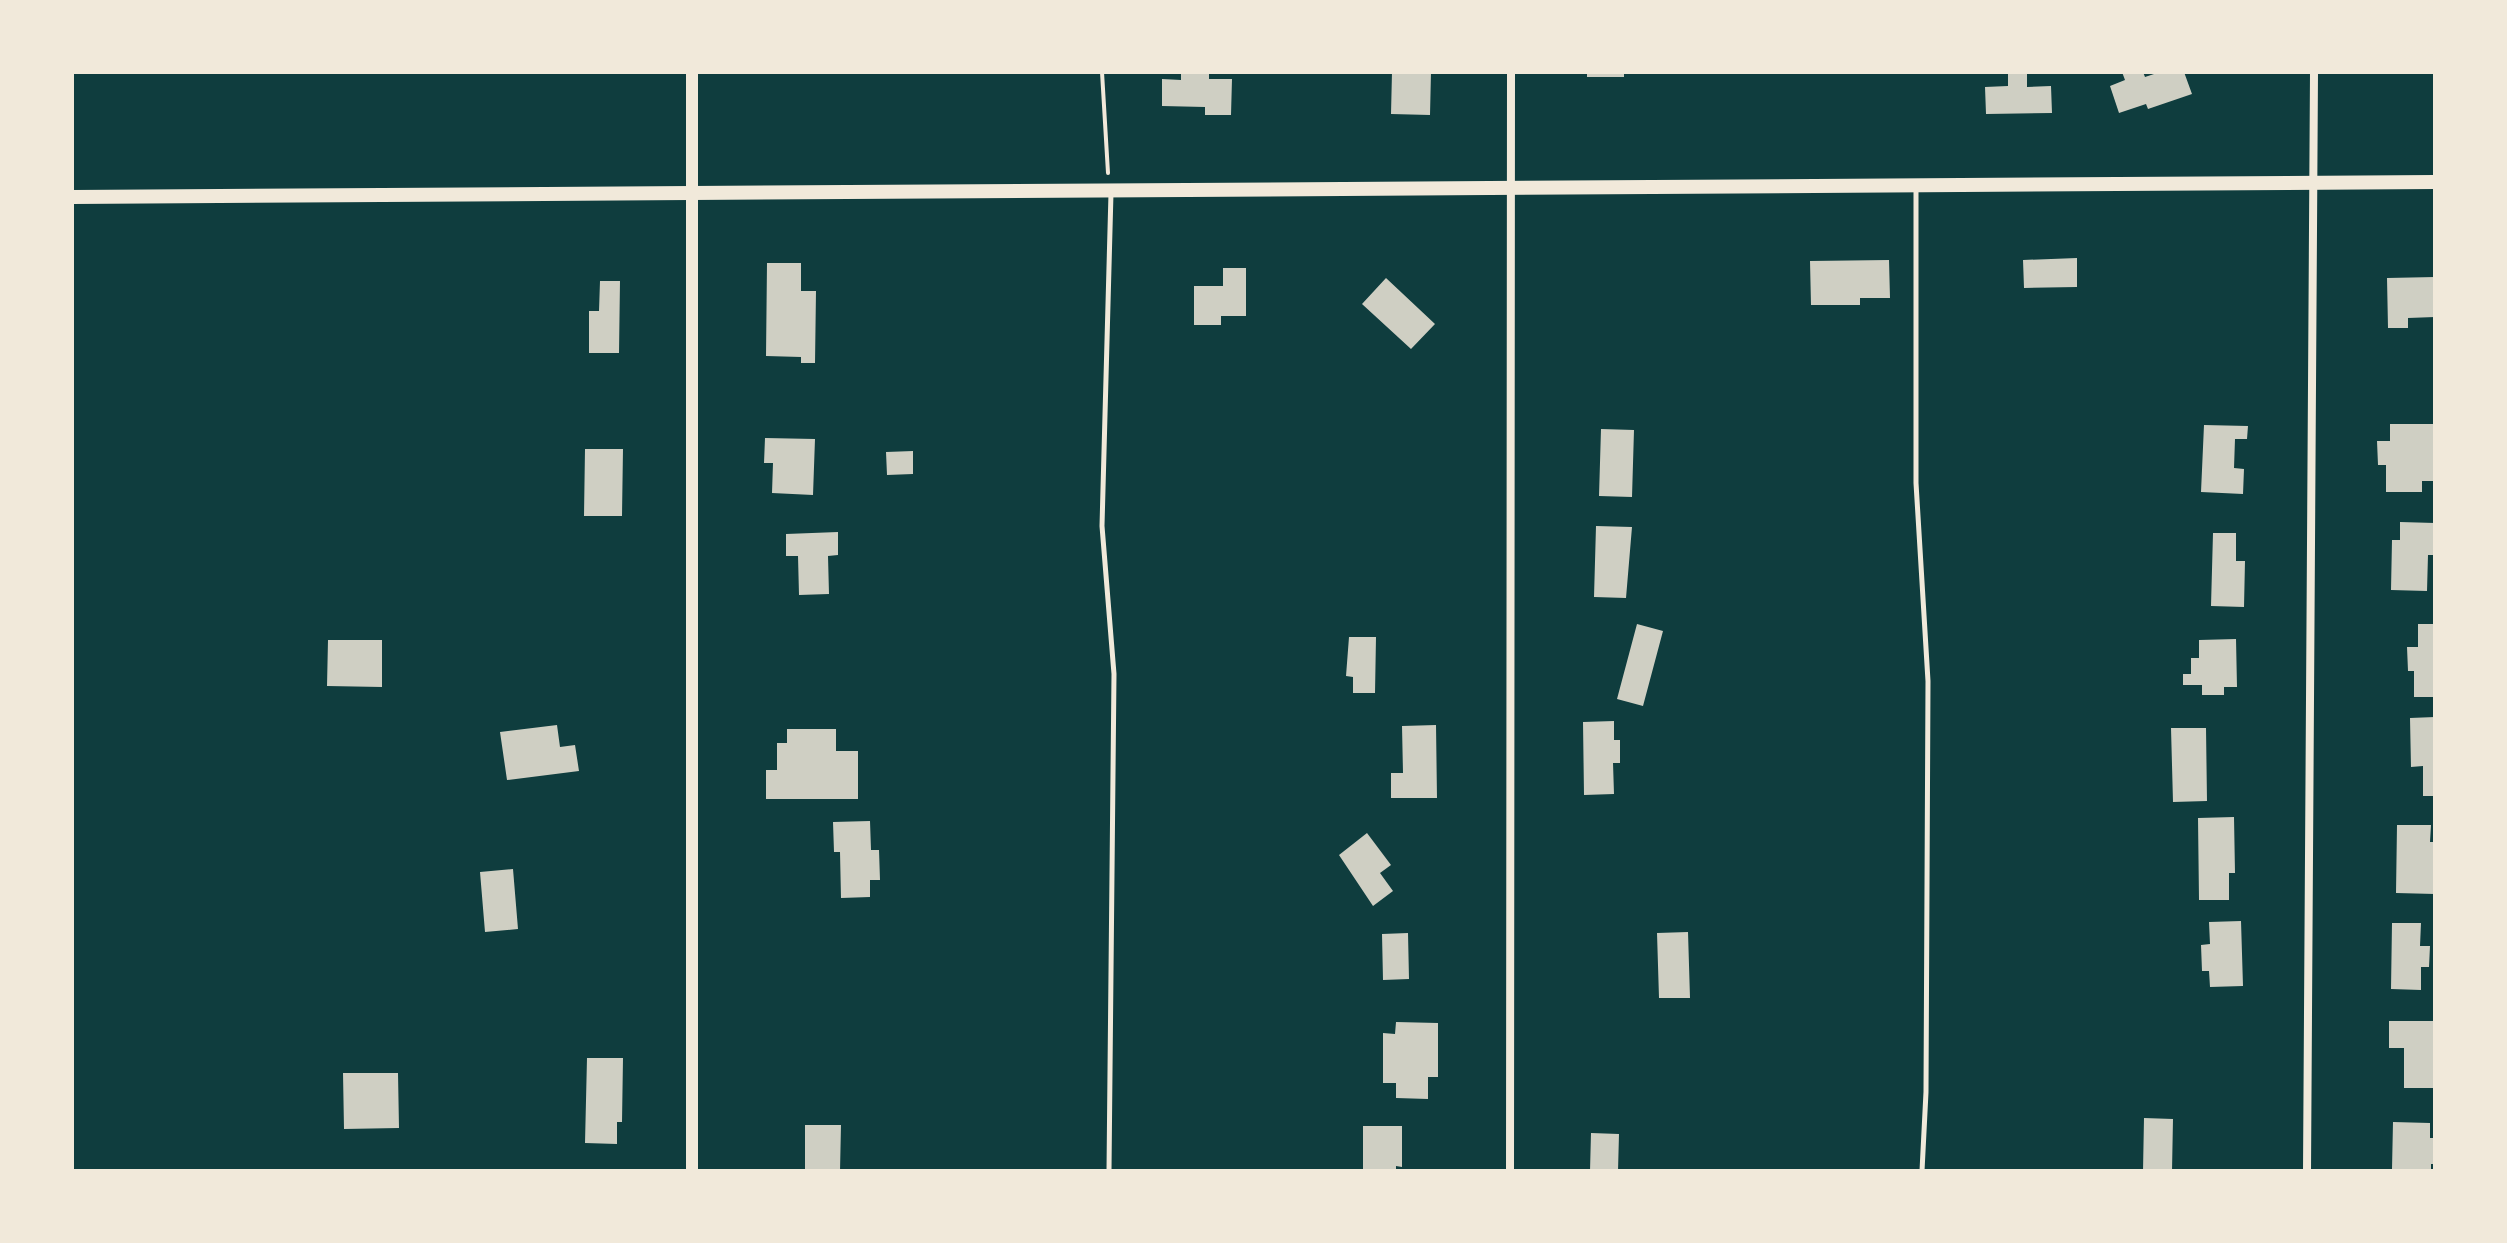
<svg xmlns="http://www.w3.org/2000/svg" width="2507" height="1243" font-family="Figtree,sans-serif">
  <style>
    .building { fill: #cfcfc3 }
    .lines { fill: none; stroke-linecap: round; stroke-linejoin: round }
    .path { stroke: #f1e9da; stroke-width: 4 }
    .service { stroke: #f1e9da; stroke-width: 5 }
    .minor { stroke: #f1e9da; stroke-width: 8 }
    .tertiary { stroke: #f1e9da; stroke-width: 12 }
    .secondary { stroke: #f1e9da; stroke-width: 14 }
  </style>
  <rect width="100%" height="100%" fill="#0f3d3e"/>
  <path class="building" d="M 1181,72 L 1209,73 L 1209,79 L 1232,79 L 1231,115 L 1205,115 L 1205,107 L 1162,106 L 1162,79 L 1181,80 Z
    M 1392,72 L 1431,72 L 1430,115 L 1391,114 Z
    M 1587,72 L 1624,72 L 1624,77 L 1587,77 Z
    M 2008,72 L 2027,72 L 2027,87 L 2051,86 L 2052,113 L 1986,114 L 1985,87 L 2008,86 Z
    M 2122,72 L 2143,72 L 2145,77 L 2160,72 L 2184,72 L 2192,94 L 2148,109 L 2146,104 L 2119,113 L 2110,86 L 2125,80 Z
    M 2077,258 L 2077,287 L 2024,288 L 2023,260 Z
    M 1889,260 L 1890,298 L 1860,298 L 1860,305 L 1811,305 L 1810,261 Z
    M 767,263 L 801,263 L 801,291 L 816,291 L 815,363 L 801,363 L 801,357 L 766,356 Z
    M 1223,268 L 1246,268 L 1246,316 L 1221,316 L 1221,325 L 1194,325 L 1194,286 L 1223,286 Z
    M 2435,277 L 2435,317 L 2408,318 L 2408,328 L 2388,328 L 2387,278 Z
    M 1386,278 L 1435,324 L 1411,349 L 1362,304 Z
    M 600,281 L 620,281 L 619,353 L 589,353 L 589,311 L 599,311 Z
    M 2390,424 L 2435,424 L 2435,481 L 2422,481 L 2422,492 L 2386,492 L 2386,465 L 2378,465 L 2377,441 L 2390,441 Z
    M 2204,425 L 2248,426 L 2247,439 L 2235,439 L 2234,468 L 2244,469 L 2243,494 L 2201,492 Z
    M 1601,429 L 1634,430 L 1632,497 L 1599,496 Z
    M 765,438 L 815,439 L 813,495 L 772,493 L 773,463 L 764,463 Z
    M 585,449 L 623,449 L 622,516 L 584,516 Z
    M 913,451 L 913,474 L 887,475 L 886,452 Z
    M 2400,522 L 2435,523 L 2435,555 L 2428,555 L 2427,591 L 2391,590 L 2392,540 L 2400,540 Z
    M 1596,526 L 1632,527 L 1626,598 L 1594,597 Z
    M 838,532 L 838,555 L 828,556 L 829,594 L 799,595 L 798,556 L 786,556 L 786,534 Z
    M 2213,533 L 2236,533 L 2236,561 L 2245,561 L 2244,607 L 2211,606 Z
    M 1637,624 L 1663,631 L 1643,706 L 1617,699 Z
    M 2418,624 L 2435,624 L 2435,697 L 2414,697 L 2414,671 L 2408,671 L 2407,647 L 2418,647 Z
    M 1349,637 L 1376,637 L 1375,693 L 1353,693 L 1353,677 L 1346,676 Z
    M 2236,639 L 2237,687 L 2224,687 L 2224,695 L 2202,695 L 2202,685 L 2183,685 L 2183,674 L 2191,674 L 2191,658 L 2199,658 L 2199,640 Z
    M 328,640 L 382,640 L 382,687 L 327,686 Z
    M 2435,717 L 2435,796 L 2423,796 L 2423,766 L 2411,767 L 2410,718 Z
    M 1614,721 L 1614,740 L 1620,740 L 1620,763 L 1613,763 L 1614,794 L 1584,795 L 1583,722 Z
    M 557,725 L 560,747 L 575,745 L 579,771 L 507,780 L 500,732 Z
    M 1436,725 L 1437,798 L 1391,798 L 1391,773 L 1403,773 L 1402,726 Z
    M 2171,728 L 2206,728 L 2207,801 L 2173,802 Z
    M 787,729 L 836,729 L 836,751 L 858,751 L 858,799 L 766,799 L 766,770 L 777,770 L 777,743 L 787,743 Z
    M 2234,817 L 2235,873 L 2229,873 L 2229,900 L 2199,900 L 2198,818 Z
    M 870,821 L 871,850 L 879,850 L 880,880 L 870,880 L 870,897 L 841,898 L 840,852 L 834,852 L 833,822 Z
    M 2397,825 L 2431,825 L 2430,842 L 2435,842 L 2435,894 L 2396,893 Z
    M 1367,833 L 1391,865 L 1380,873 L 1393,891 L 1373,906 L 1339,855 Z
    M 513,869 L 518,929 L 485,932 L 480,872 Z
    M 2241,921 L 2243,986 L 2210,987 L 2209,971 L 2202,971 L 2201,945 L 2210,944 L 2209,922 Z
    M 2392,923 L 2421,923 L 2420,946 L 2430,946 L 2429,967 L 2421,967 L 2421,990 L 2391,989 Z
    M 1688,932 L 1690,998 L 1659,998 L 1657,933 Z
    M 1408,933 L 1409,979 L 1383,980 L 1382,934 Z
    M 2389,1021 L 2435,1021 L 2435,1088 L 2404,1088 L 2404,1048 L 2389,1048 Z
    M 1396,1022 L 1438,1023 L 1438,1077 L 1428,1077 L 1428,1099 L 1396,1098 L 1396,1083 L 1383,1083 L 1383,1033 L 1395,1034 Z
    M 587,1058 L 623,1058 L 622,1122 L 617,1122 L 617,1144 L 585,1143 Z
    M 343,1073 L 398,1073 L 399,1128 L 344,1129 Z
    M 2144,1118 L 2173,1119 L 2172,1171 L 2143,1171 Z
    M 2393,1122 L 2430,1123 L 2430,1138 L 2435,1138 L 2435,1164 L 2431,1164 L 2431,1171 L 2392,1169 Z
    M 805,1125 L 841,1125 L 840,1171 L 805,1171 Z
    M 1363,1126 L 1402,1126 L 1402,1167 L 1396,1166 L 1396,1171 L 1363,1171 Z
    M 1591,1133 L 1619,1134 L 1618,1171 L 1590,1171 Z"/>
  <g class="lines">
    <path class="path" d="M 1102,72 L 1108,173"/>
    <path class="service" d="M 1916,186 L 1916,483 L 1928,681 L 1926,1092 L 1922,1171
      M 1109,1171 L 1114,674 L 1102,526 L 1111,193"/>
    <path class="minor" d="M 1510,1171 L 1511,72
      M 2307,1171 L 2314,72"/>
    <path class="tertiary" d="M 692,72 L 692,1171"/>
    <path class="secondary" d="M 72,197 L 2435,182"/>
  </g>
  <rect width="2507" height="1243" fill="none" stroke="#f1e9da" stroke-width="148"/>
</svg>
